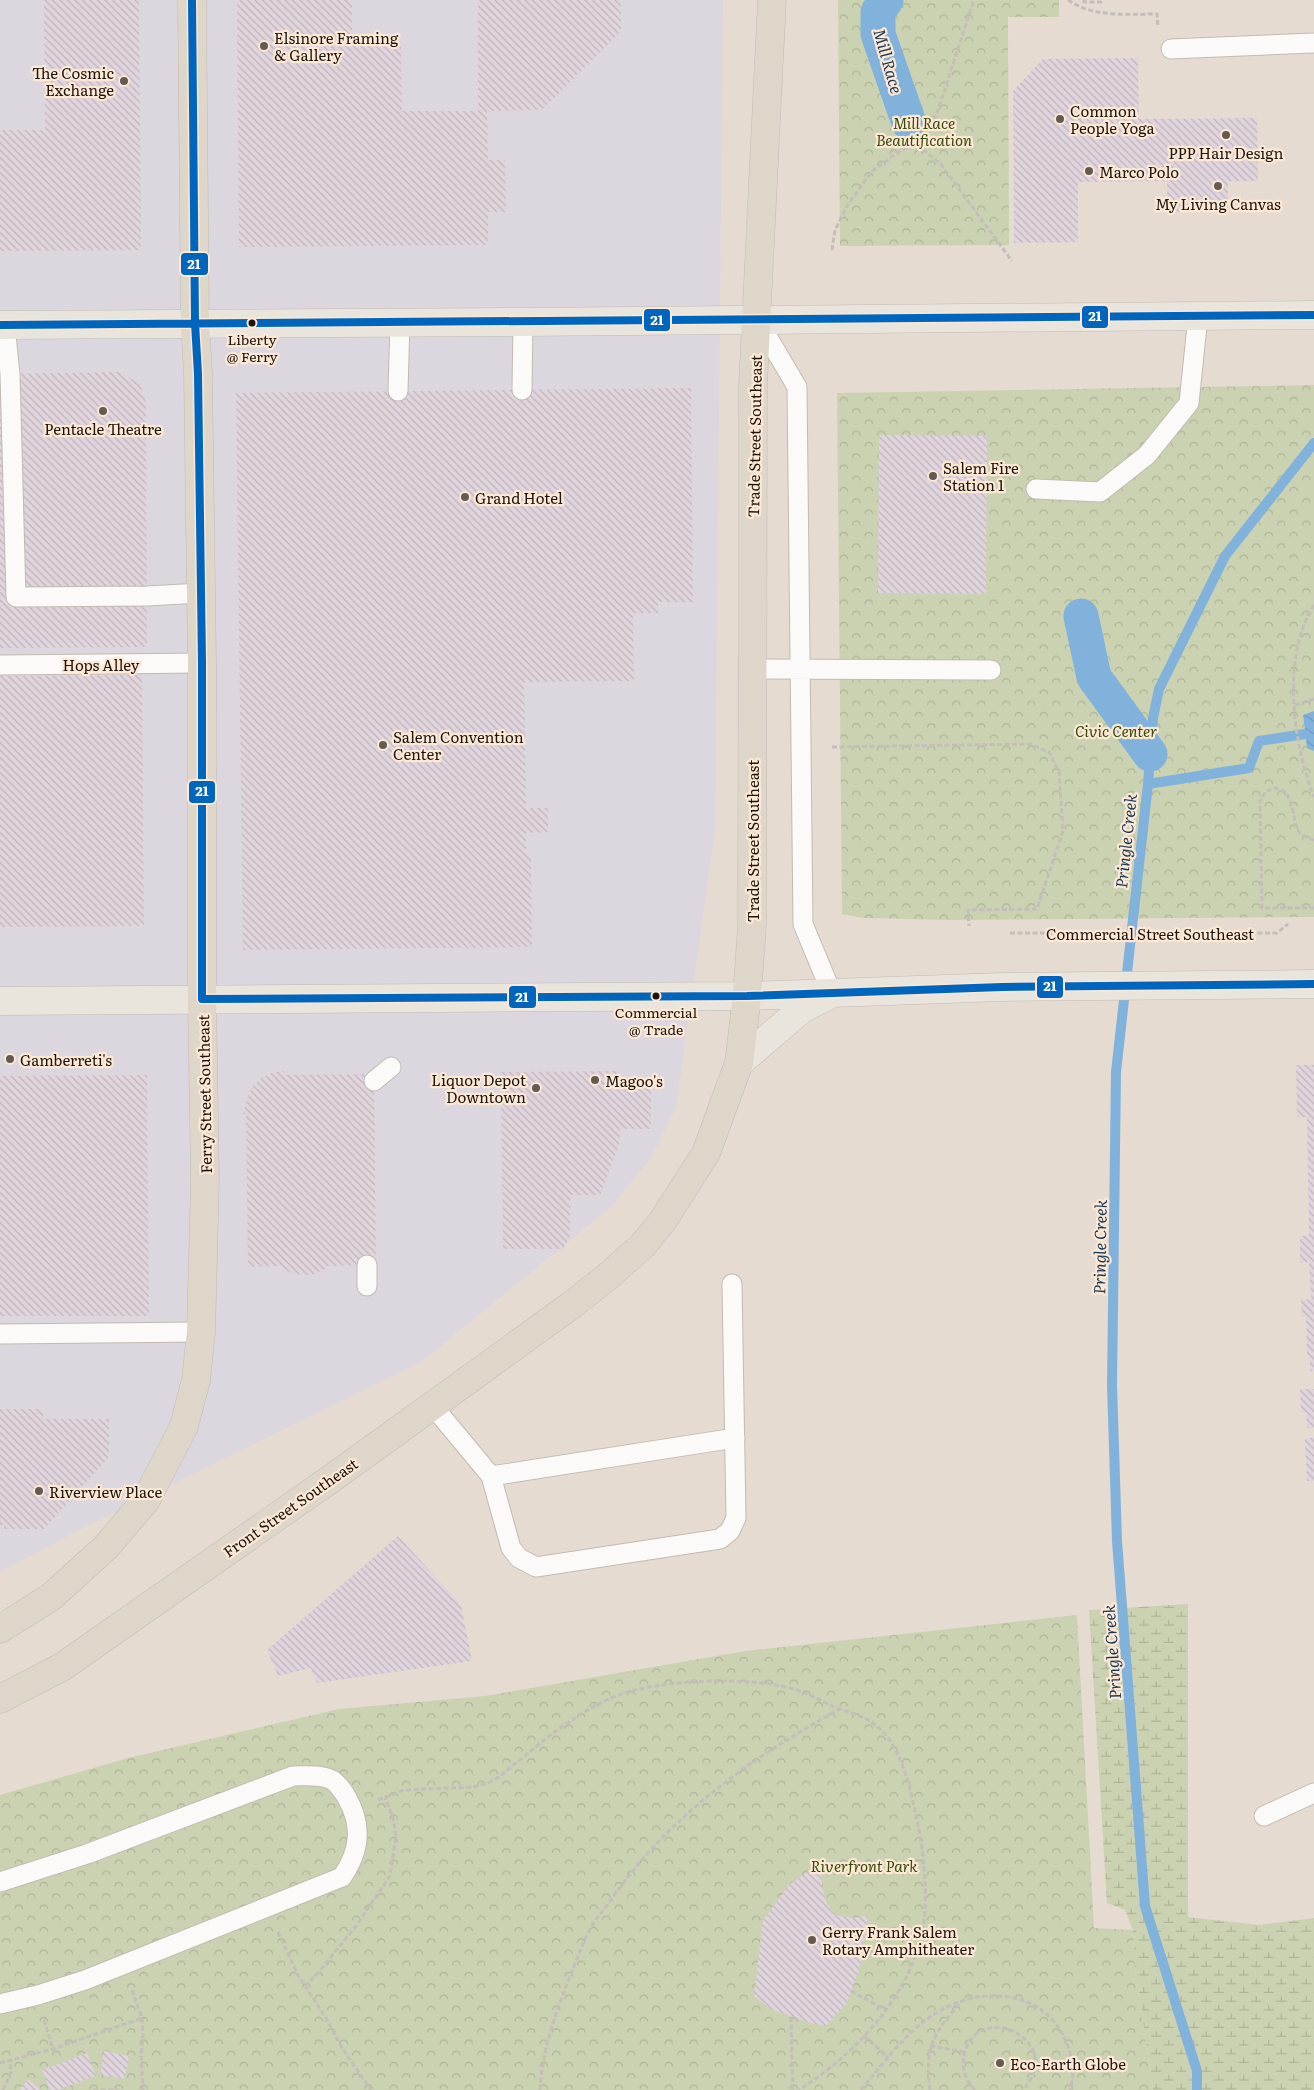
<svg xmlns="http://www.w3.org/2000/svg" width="1314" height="2090" font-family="Literata,serif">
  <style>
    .commercial { fill: #dcd6de }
    .wetland { fill: url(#wetland-marsh) }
    .park { fill: url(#park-crowns) }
    .water { fill: url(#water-waves) }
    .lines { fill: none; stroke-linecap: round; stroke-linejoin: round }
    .stream { stroke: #81b2dc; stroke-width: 10 }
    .canal { stroke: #81b2dc; stroke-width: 35 }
    .building { fill: url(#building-back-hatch) }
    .lane-casing { stroke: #c2bab2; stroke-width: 21 }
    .primary-casing { stroke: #c0bbb5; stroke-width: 29 }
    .highway-casing { stroke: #c0bbb5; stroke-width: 29 }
    .path { stroke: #c3beba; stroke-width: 3; stroke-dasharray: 5 2.5; stroke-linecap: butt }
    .lane { stroke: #fbfaf8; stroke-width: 19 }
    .primary { stroke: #e9e4dc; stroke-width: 28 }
    .highway { stroke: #ded6c9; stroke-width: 28 }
    .bus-1-casing { stroke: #fce8d5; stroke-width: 11 }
    .bus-1 { stroke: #0065bd; stroke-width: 8 }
    .poi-dot { fill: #635a52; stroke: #fce8d5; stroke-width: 2 }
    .bus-dot { fill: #1c150e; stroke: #fce8d5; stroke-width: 2 }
    .labels { text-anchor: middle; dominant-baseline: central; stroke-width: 4.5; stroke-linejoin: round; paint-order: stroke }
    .bus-label { font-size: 14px; fill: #1c150e; stroke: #fce8d5 }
    .poi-label { font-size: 15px; fill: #1c150e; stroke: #fce8d5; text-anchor: start }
    .park-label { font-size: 15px; font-style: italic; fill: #354a07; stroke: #fce8d5 }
    .street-label { font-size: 15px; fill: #1c150e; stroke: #fce8d5 }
    .water-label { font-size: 16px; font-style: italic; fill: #193854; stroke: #fce8d5 }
    .line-badge { stroke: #fce8d5; stroke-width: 2 }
    .badge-label { font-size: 14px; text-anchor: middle; font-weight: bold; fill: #fff }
  </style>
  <defs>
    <pattern id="wetland-marsh" width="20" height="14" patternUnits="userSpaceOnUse" patternTransform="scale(1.25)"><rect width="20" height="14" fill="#cbd2b1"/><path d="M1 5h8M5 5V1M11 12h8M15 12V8" fill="none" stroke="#aeb397"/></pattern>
    <pattern id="park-crowns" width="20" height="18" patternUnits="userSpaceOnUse" patternTransform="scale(1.25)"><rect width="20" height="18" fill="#cbd2b1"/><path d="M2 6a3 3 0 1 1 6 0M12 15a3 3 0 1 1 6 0" fill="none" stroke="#aeb397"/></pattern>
    <pattern id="water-waves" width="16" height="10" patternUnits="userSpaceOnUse" patternTransform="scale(1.25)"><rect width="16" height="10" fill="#81b2dc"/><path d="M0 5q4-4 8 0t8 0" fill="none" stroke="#6f98bc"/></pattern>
    <pattern id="building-back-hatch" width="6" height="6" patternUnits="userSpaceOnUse" patternTransform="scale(1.25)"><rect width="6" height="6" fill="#e0d4dd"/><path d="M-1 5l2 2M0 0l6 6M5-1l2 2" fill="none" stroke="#c0b5bc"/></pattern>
  </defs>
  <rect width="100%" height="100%" fill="#e6dbd1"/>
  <path class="commercial" d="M 0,0 L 723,0 L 715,829 L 676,1107 L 651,1158 L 611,1207 L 421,1362 L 85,1527 L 0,1572 Z"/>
  <path class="wetland" d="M 1188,1604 L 1188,1917 L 1259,1925 L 1314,1918 L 1314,2090 L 1153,2090 L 1135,1968 L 1133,1930 L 1125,1910 L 1107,1903 L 1089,1610 Z"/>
  <path class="park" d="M 838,0 L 1059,0 L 1059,17 L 1008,17 L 1009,245 L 840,246 Z
    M 1314,385 L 1314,711 L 1303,716 L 1307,747 L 1314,751 L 1314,917 L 949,920 L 864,918 L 842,914 L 837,393 Z
    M 1077,1615 L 1094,1928 L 1133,1930 L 1135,1968 L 1153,2090 L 0,2090 L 0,1795 L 128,1758 L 339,1709 L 485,1696 L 745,1651 Z"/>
  <path class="water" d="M 1314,711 L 1314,751 L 1307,748 L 1303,715 Z"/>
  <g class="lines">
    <path class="stream" d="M 1148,784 L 1249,768 L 1259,741 L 1305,734
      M 1197,2090 L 1197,2071 L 1145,1906 L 1117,1541 L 1112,1385 L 1116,1072 L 1148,784 L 1153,718 L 1159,689 L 1225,556 L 1314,443"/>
    <path class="canal" d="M 886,0 L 878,12 L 878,34 L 909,123
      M 1081,616 L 1094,677 L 1150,754"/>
  </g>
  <path class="building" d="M 44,0 L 139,0 L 141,250 L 0,251 L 0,130 L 45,130 Z
    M 237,0 L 352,0 L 352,43 L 401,42 L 402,111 L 478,111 L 478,0 L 621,0 L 621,31 L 542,110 L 487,111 L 488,160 L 505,160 L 506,212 L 488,212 L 488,245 L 239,247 Z
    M 1138,58 L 1139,119 L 1257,118 L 1258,181 L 1228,181 L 1228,211 L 1167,212 L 1167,181 L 1078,182 L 1078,242 L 1014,243 L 1013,91 L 1043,59 Z
    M 120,372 L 140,384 L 146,402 L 147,647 L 0,648 L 0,374 Z
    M 691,388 L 693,602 L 658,602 L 658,613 L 633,613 L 634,681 L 524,682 L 526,808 L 548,808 L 548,832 L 526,833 L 526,854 L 531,854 L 532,947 L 243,950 L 236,393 Z
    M 879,435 L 987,436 L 986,594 L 878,593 Z
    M 142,675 L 144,926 L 0,927 L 0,676 Z
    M 1296,1065 L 1314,1065 L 1314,1371 L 1310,1371 L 1310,1356 L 1307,1356 L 1306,1317 L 1302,1317 L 1301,1300 L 1311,1299 L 1309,1262 L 1300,1263 L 1300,1236 L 1309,1236 L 1307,1117 L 1297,1117 Z
    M 284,1071 L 284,1075 L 374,1074 L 376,1265 L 327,1266 L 327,1268 L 315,1274 L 304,1275 L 292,1273 L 281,1268 L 281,1266 L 248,1267 L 246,1114 L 243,1114 L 249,1092 L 254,1085 L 261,1078 L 272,1073 Z
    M 619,1071 L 619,1080 L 651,1078 L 651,1129 L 620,1129 L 619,1145 L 600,1195 L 570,1195 L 570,1236 L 563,1249 L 503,1249 L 501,1072 Z
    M 147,1075 L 149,1316 L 0,1316 L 0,1076 Z
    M 1300,1389 L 1314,1389 L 1314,1428 L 1307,1428 L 1306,1412 L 1301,1412 Z
    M 0,1409 L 43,1409 L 43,1419 L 109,1419 L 109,1457 L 44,1529 L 4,1529 L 4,1525 L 0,1525 Z
    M 1305,1438 L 1314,1438 L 1314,1481 L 1307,1481 Z
    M 398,1536 L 461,1605 L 472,1661 L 317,1683 L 311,1668 L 278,1676 L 267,1650 Z
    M 821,1862 L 822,1887 L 827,1904 L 836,1915 L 851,1918 L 868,1916 L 860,1967 L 847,2003 L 826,2026 L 810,2023 L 771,2009 L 754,1996 L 763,1920 L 789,1885 Z
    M 104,2051 L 129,2056 L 124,2079 L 100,2075 Z
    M 87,2053 L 96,2076 L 58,2090 L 50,2090 L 42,2070 Z
    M 28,2079 L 41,2090 L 19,2090 Z"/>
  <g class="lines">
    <defs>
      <path id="lane" d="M 1171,49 L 1314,43
        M 757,319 L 797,387 L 803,924 L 832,994
        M 5,325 L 10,374 L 16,597 L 147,596 L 201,593
        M 522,390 L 523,322
        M 398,391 L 400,322
        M 1036,489 L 1100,492 L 1147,455 L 1189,403 L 1198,316
        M 0,665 L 202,663
        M 753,669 L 991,670
        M 374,1081 L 391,1067
        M 367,1286 L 367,1265
        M 0,1334 L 201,1332
        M 432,1405 L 491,1476 L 511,1548 L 519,1558 L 536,1567 L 720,1539 L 730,1531 L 736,1518 L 732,1284
        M 491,1476 L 735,1438
        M 1264,1816 L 1314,1793
        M 0,1882 L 87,1854 L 293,1776 C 305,1776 320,1774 332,1780 C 337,1783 344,1792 347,1798 C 363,1826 360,1851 342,1877 L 85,1980 L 38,1995 L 0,2004"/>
      <path id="primary" d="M 0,325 L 523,322 L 1314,315
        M 0,1001 L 747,996 L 1002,987 L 1314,984
        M 739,1063 L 802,1009 L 829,995"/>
      <path id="highway" d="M 0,1629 L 51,1597 L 106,1547 L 146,1500 L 184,1426 L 196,1380 L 201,1332 L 205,1180 L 202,999 L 202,663 L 198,374 L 195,323 L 192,0
        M 0,1699 L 62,1667 L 335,1476 L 573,1304 L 607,1277 L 643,1245 L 662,1222 L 706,1153 L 739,1063 L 747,996 L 752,926 L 753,385 L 772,0"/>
    </defs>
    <use href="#lane" class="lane-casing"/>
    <use href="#primary" class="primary-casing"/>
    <use href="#highway" class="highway-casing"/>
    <path class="path" d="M 1068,0 C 1095,18 1126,14 1157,14 L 1158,27
      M 1084,0 L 1084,2 L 1101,2 L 1102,0
      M 917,145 L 940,163 L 1012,261
      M 832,250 L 835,230 L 847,206 L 872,171 L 903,149 L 917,145 L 935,119 L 974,0
      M 1314,605 C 1281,656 1293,744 1314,797
      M 1295,705 L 1314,699
      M 832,747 L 1030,744 L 1049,752 L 1059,772 L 1063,831 L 1037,909 L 968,910 L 969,926
      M 1314,840 C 1293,835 1297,825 1292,807 C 1291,802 1288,797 1286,792 L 1276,788 L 1266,791 L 1260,801 L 1262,908 L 1314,908
      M 1010,933 L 1277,933 L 1288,924
      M 378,1800 L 404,1790 L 473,1787 L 488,1783 L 499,1777 C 536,1747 572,1714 616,1696 C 659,1679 756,1675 799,1691 C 812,1695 824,1703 837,1708 C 854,1715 865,1715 879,1728 C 901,1747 910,1787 916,1815 C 924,1855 930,1900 921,1940 C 920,1947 916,1954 914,1960 C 892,2015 848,2058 799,2090
      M 278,1932 L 298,1975 L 326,2018 L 342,2048 L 371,2090
      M 305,1986 L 318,1973 L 356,1926 L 390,1876 L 396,1836 L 393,1818 L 385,1798
      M 132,1990 L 142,2018 L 143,2035 L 141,2055 L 143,2090
      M 851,1991 L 886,2010
      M 791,2017 L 793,2090
      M 44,2020 L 53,2049
      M 864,2036 L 888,2057
      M 930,2046 L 965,2052
      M 0,2063 L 53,2049 L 142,2018
      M 3,2090 L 11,2072 L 10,2062
      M 93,2090 L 119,2090
      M 540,2090 C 542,2053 554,2017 567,1984 C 575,1965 581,1945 591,1928 C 597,1917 606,1907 613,1897 C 671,1814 753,1757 840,1709
      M 861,2090 C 887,2059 911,2024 949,2006 C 971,1995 1003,1992 1027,2002 C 1060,2015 1080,2056 1070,2090
      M 930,2090 C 924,2048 934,2032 962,2001
      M 975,2090 C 966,2081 961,2068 964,2055 C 977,1998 1067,2039 1023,2090"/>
    <use href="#lane" class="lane"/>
    <use href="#primary" class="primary"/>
    <use href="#highway" class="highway"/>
    <defs>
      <path id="bus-1" d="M 192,0 L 195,323 L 198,374 L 202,663 L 202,999 L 747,996 L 1002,987 L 1314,984
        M 0,325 L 1314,315"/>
    </defs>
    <use href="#bus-1" class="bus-1-casing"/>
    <use href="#bus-1" class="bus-1"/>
  </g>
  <g class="poi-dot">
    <circle cx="264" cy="46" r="5"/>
    <circle cx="124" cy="81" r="5"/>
    <circle cx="1060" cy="119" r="5"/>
    <circle cx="1226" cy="135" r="5"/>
    <circle cx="1089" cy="171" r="5"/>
    <circle cx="1218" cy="186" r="5"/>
    <circle cx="103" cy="411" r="5"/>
    <circle cx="933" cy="476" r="5"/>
    <circle cx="465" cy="497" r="5"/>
    <circle cx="383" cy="745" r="5"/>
    <circle cx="10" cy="1059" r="5"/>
    <circle cx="595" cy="1080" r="5"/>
    <circle cx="536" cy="1088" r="5"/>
    <circle cx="39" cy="1491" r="5"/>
    <circle cx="812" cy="1940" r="5"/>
    <circle cx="1000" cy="2063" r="5"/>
  </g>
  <g class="bus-dot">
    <circle cx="252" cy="323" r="4.5"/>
    <circle cx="656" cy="996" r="4.5"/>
  </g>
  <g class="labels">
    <g class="bus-label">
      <text x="252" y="339">Liberty<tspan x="252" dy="17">@ Ferry</tspan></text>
      <text x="656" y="1012">Commercial<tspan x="656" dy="17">@ Trade</tspan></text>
    </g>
    <g class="poi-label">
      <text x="274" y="37">Elsinore Framing<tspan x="274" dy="17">&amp; Gallery</tspan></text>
      <text x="114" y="72" text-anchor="end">The Cosmic<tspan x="114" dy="17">Exchange</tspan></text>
      <text x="1070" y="110">Common<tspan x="1070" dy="17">People Yoga</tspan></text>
      <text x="1226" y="152" text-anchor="middle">PPP Hair Design</text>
      <text x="1099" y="171">Marco Polo</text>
      <text x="1218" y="203" text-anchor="middle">My Living Canvas</text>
      <text x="103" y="428" text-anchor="middle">Pentacle Theatre</text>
      <text x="943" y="467">Salem Fire<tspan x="943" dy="17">Station 1</tspan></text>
      <text x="475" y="497">Grand Hotel</text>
      <text x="393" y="736">Salem Convention<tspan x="393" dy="17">Center</tspan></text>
      <text x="20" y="1059">Gamberreti's</text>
      <text x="526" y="1079" text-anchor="end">Liquor Depot<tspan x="526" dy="17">Downtown</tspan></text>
      <text x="605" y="1080">Magoo's</text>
      <text x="49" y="1491">Riverview Place</text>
      <text x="822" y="1931">Gerry Frank Salem<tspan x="822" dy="17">Rotary Amphitheater</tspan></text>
      <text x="1010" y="2063">Eco-Earth Globe</text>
    </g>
    <g class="park-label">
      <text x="924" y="122">Mill Race<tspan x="924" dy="17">Beautification</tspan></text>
      <text x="1116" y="730">Civic Center</text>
      <text x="864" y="1865">Riverfront Park</text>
    </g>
    <g class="street-label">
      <text transform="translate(754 436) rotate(-89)">Trade Street Southeast</text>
      <text x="101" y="664">Hops Alley</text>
      <text transform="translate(752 841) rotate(-90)">Trade Street Southeast</text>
      <text x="1150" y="933">Commercial Street Southeast</text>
      <text transform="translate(204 1094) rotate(-91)">Ferry Street Southeast</text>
      <text transform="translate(290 1507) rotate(-35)">Front Street Southeast</text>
    </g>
    <g class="water-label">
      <text transform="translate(889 61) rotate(74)">Mill Race</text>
      <text transform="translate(1125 841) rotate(-84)">Pringle Creek</text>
      <text transform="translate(1099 1247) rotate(-89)">Pringle Creek</text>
      <text transform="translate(1111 1652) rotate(-94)">Pringle Creek</text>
    </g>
  </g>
  <g class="line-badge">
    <rect x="180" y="252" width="29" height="24" rx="5" fill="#0065bd"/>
    <rect x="1081" y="305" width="28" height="24" rx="5" fill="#0065bd"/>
    <rect x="643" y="308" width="28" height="24" rx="5" fill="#0065bd"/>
    <rect x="188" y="780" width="28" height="24" rx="5" fill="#0065bd"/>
    <rect x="1036" y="975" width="28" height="24" rx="5" fill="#0065bd"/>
    <rect x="508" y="985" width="29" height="24" rx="5" fill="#0065bd"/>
  </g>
  <g class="badge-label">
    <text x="194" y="269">21</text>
    <text x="1095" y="321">21</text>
    <text x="657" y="325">21</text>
    <text x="202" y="796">21</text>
    <text x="1050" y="991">21</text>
    <text x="522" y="1002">21</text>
  </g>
</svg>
